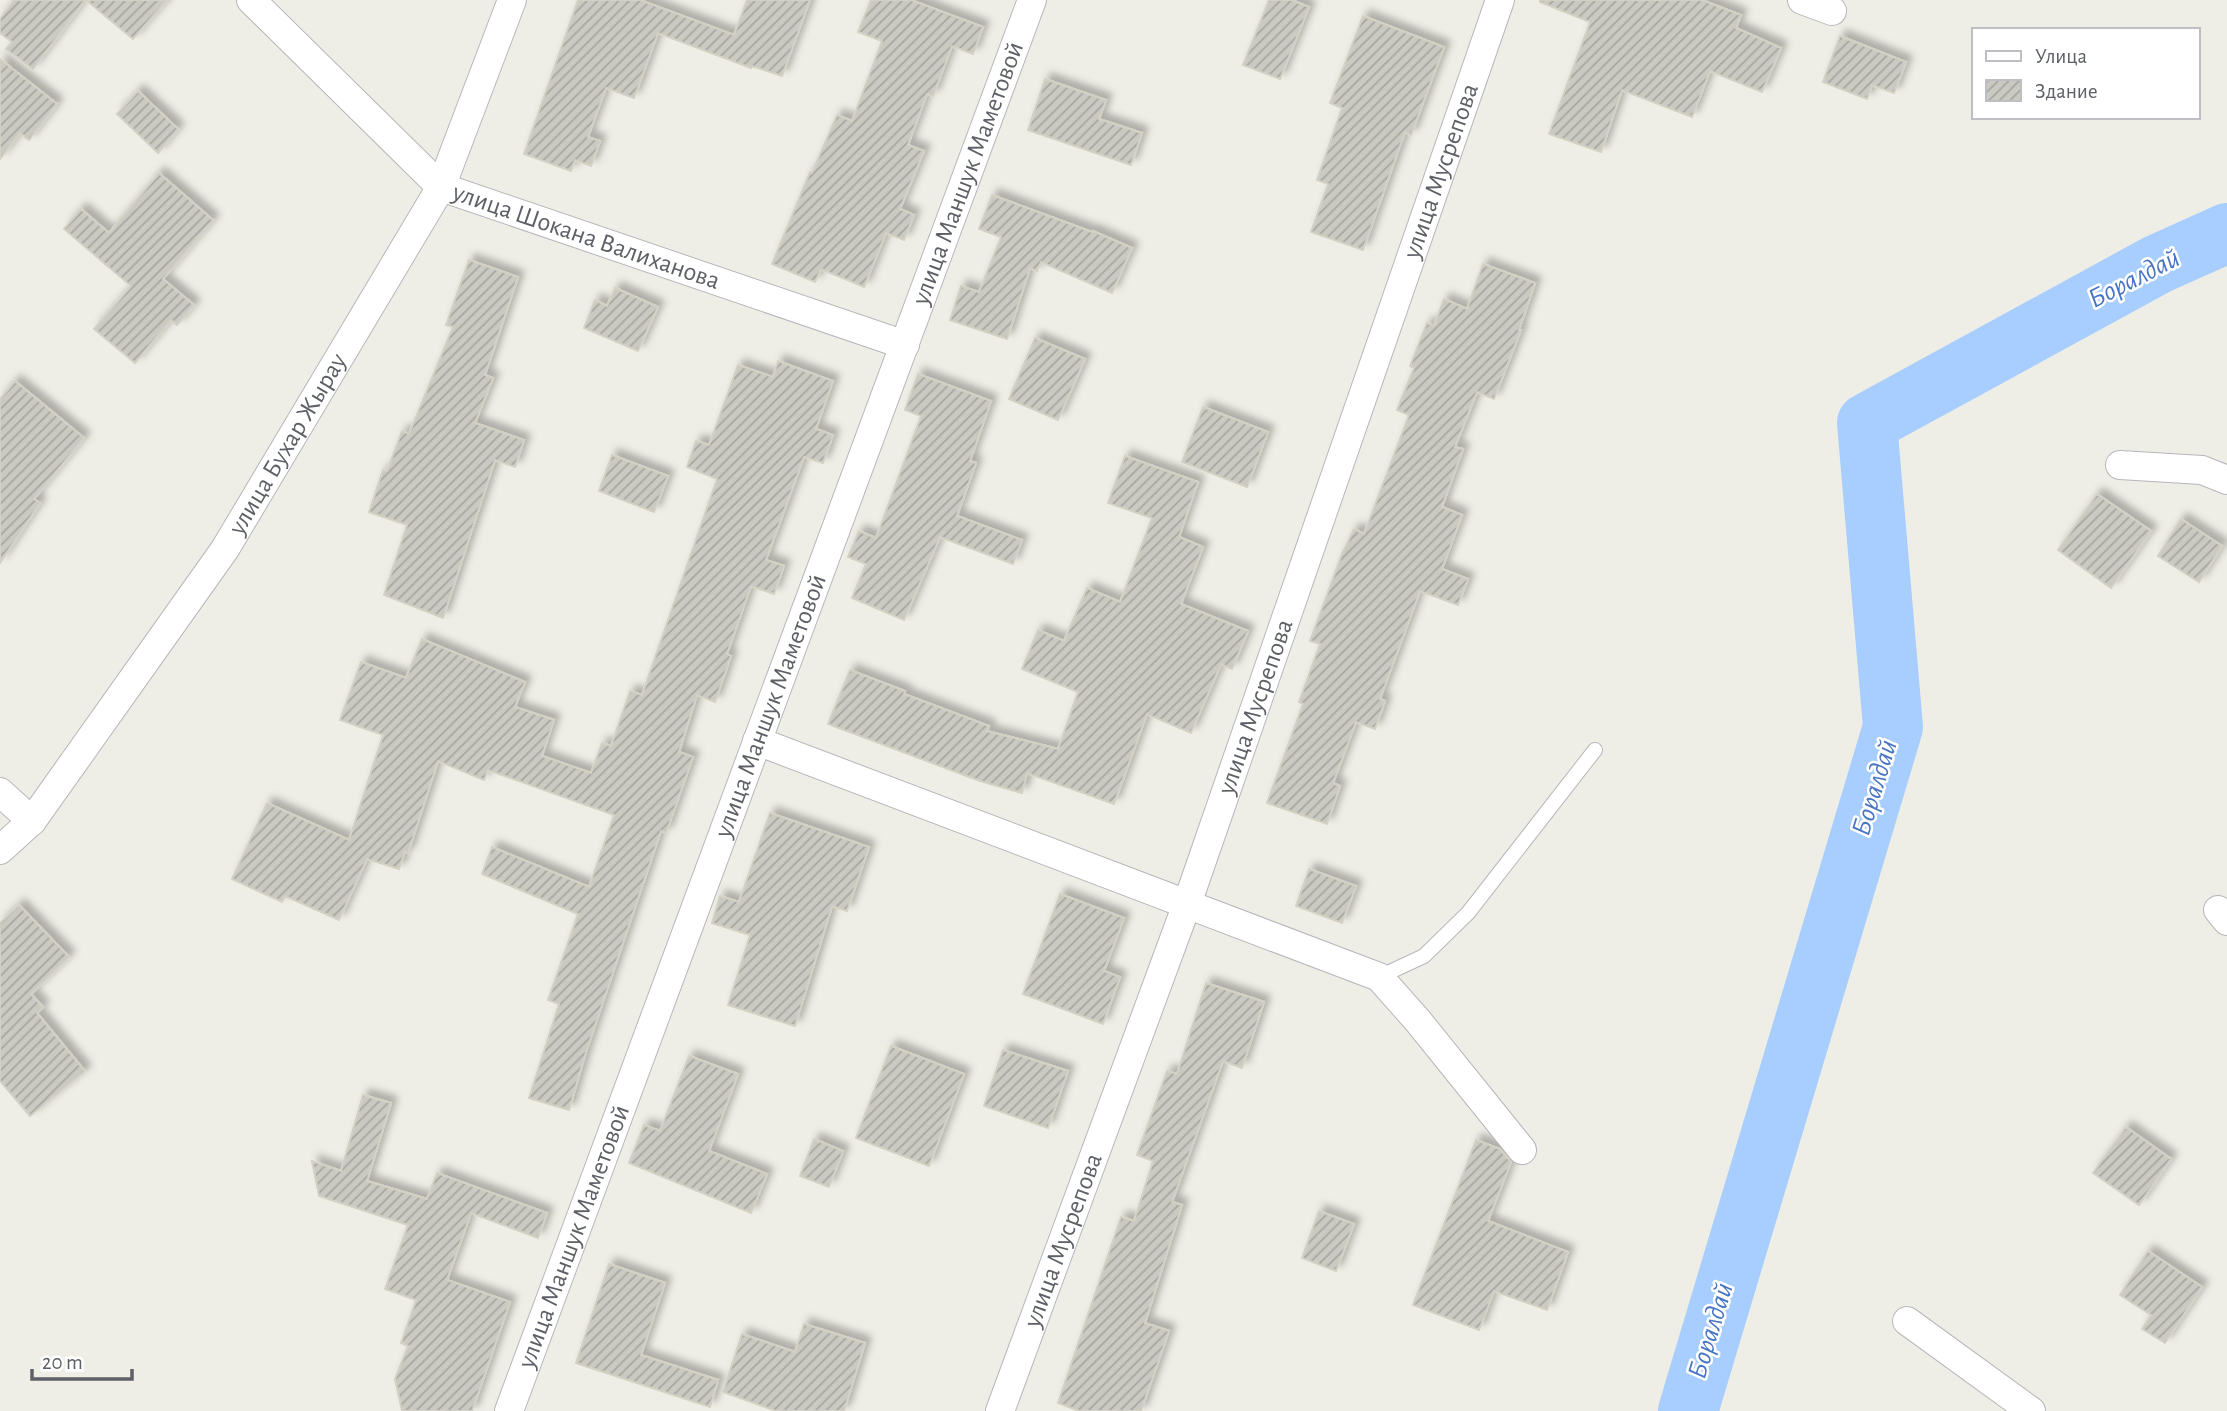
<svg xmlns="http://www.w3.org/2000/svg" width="2227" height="1411" font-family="'Alegreya Sans',sans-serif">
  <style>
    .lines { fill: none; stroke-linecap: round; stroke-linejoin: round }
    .river { stroke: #a7cefe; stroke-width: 60 }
    .building { fill: url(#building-hatch); stroke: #d4d1c4; stroke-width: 2; filter: url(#shadow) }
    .lane-casing { stroke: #b6b7bc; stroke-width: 16 }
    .street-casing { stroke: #b6b7bc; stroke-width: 30 }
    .lane { stroke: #fff; stroke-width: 14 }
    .street { stroke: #fff; stroke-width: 28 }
    .labels { text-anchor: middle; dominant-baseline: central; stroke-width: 5; stroke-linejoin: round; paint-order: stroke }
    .street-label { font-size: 26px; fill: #5d6066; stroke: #fff }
    .water-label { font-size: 28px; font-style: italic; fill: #4875c3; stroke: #fff }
  </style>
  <defs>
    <pattern id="building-hatch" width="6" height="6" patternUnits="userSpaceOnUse" patternTransform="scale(1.75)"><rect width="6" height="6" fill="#cac9c2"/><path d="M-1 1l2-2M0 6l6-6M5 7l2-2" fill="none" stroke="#a7a7a1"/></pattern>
    <filter id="shadow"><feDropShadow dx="6" dy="-6" stdDeviation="3.5" flood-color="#0004"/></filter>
  </defs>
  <rect width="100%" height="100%" fill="#efeee6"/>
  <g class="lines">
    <path class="river" d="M 1688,1411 L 1893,727 L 1867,423 L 2158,264 L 2227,233"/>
  </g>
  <path class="building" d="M 14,0 L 85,0 L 33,69 L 6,49 L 12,42 L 0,33 L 0,19 Z
    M 86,0 L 167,0 L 133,39 Z
    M 578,0 L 640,0 L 734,35 L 747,0 L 810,0 L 782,76 L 752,66 L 751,68 L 658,33 L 634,98 L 606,88 L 588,137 L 600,141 L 591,166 L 575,160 L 571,171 L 524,154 Z
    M 871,0 L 911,0 L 983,27 L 973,54 L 952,46 L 933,96 L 927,94 L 908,145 L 924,151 L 900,209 L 914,215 L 904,240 L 886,233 L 864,287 L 821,269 L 815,282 L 772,264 L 810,172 L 812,173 L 837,115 L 852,121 L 882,41 L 858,32 Z
    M 1269,0 L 1292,0 L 1309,7 L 1280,79 L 1243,65 Z
    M 1540,0 L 1702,0 L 1741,15 L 1736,28 L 1781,48 L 1762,92 L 1710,71 L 1692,117 L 1622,90 L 1601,152 L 1549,134 L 1590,22 L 1540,2 Z
    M 1363,16 L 1444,47 L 1411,135 L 1405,132 L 1363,250 L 1311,232 L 1328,184 L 1317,180 L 1342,108 L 1330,103 Z
    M 1840,36 L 1906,62 L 1894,93 L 1872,85 L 1867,99 L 1823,82 Z
    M 0,59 L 57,104 L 29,140 L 20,133 L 0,159 Z
    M 1045,79 L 1106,100 L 1099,119 L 1142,133 L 1131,165 L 1028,130 Z
    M 138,91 L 178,129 L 158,153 L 117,114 Z
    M 159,173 L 213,220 L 163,279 L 194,305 L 177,325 L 171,320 L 135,363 L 94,329 L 131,286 L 64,229 L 81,209 L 109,233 Z
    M 992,195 L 1092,232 L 1093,231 L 1132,248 L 1112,293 L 1041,262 L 1037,271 L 1030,268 L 1007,339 L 950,320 L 961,286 L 979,292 L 1001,237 L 979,229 Z
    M 469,260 L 518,277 L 485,375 L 493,378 L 475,423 L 524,440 L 515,467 L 495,460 L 443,618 L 384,595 L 407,525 L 369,512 L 383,470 L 387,471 L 402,431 L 409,434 L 453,327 L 446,325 Z
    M 1483,264 L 1535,283 L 1519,330 L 1521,330 L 1494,399 L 1477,392 L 1455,447 L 1463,449 L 1442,507 L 1462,515 L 1442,569 L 1468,579 L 1458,605 L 1420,591 L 1380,699 L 1385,701 L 1375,729 L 1356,722 L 1333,783 L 1340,786 L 1327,824 L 1267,803 L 1303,704 L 1299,702 L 1320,644 L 1310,641 L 1342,554 L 1354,529 L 1364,534 L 1409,415 L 1397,410 L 1414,368 L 1410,366 L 1427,323 L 1434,326 L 1444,299 L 1467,309 Z
    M 615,288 L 658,307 L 638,351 L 584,328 L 595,300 L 607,306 Z
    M 1035,338 L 1085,359 L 1058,420 L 1009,399 Z
    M 778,361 L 833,381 L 816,429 L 833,435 L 823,463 L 804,457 L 766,560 L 784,566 L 774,594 L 751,586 L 727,654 L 731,656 L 715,702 L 697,695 L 679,752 L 693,757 L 666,833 L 661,831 L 586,1052 L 569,1110 L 529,1098 L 559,1004 L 548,1000 L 578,914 L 482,874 L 492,847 L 589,887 L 614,815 L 488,770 L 484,780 L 438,761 L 408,853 L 405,851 L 399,869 L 367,859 L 339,920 L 285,896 L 282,902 L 232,879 L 267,803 L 349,840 L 383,735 L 340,720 L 361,662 L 406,678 L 422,639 L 525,682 L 515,707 L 554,720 L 542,756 L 591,773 L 602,743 L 611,746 L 630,691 L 642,695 L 717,479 L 687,467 L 696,441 L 709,445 L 738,365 L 773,377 Z
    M 918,374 L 991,401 L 970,461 L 976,463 L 957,516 L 1022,540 L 1013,564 L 940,537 L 904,620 L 852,598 L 866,564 L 848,557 L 859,531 L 876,538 L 921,416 L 905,410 Z
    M 15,381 L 84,438 L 34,499 L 40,503 L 0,563 L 0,399 Z
    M 1203,407 L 1268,432 L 1247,487 L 1182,462 Z
    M 612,455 L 668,476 L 654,512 L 599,491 Z
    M 1125,456 L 1198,482 L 1179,537 L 1203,547 L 1181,604 L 1248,631 L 1232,669 L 1221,664 L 1191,733 L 1147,714 L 1114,804 L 1027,773 L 1022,793 L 980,781 L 828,724 L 850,670 L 905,691 L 904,694 L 989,726 L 987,731 L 1058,749 L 1078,692 L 1022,669 L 1038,630 L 1064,641 L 1087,588 L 1120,602 L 1152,518 L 1108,503 Z
    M 2097,494 L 2151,531 L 2111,588 L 2058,550 Z
    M 2181,519 L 2222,546 L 2199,582 L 2158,556 Z
    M 770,813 L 869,847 L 847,911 L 832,906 L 795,1026 L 728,1005 L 750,935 L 712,923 L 720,896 L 739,902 Z
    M 1309,869 L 1356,886 L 1342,923 L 1296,906 Z
    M 1060,894 L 1124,918 L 1104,971 L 1120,977 L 1103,1024 L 1023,994 Z
    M 19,905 L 69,957 L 31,994 L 43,1007 L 37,1013 L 85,1071 L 30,1116 L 0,1081 L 0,923 Z
    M 1206,983 L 1264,1002 L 1242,1068 L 1223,1061 L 1172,1202 L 1182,1205 L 1145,1323 L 1169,1331 L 1141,1411 L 1079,1411 L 1058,1403 L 1121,1217 L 1134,1221 L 1153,1161 L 1137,1155 L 1167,1071 L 1177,1074 Z
    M 891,1046 L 964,1074 L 929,1166 L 856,1138 Z
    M 1003,1050 L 1068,1071 L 1048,1128 L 984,1106 Z
    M 689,1056 L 738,1074 L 709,1151 L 767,1174 L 751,1213 L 629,1163 L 644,1125 L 660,1131 Z
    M 363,1095 L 391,1103 L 367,1181 L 427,1199 L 437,1173 L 547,1213 L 538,1238 L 471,1213 L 447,1280 L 510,1302 L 472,1411 L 402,1411 L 395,1379 L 408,1346 L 401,1343 L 416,1300 L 385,1289 L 408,1225 L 319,1196 L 312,1161 L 341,1171 Z
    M 2126,1127 L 2171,1159 L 2139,1205 L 2093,1173 Z
    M 814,1139 L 843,1151 L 829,1187 L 800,1176 Z
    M 1476,1140 L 1500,1149 L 1511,1162 L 1488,1221 L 1568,1252 L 1547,1310 L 1494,1291 L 1479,1330 L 1413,1305 Z
    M 1319,1211 L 1354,1224 L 1336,1271 L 1302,1258 Z
    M 2148,1251 L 2202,1287 L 2165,1343 L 2142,1329 L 2151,1315 L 2120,1295 Z
    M 609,1264 L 665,1283 L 641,1355 L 718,1380 L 710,1407 L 576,1363 Z
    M 804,1324 L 865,1343 L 844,1411 L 776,1411 L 723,1392 L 742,1334 L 795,1352 Z"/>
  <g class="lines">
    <defs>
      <path id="lane" d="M 1379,977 L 1424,956 L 1468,913 L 1595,750"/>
      <g id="street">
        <path id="s1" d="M 251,0 L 441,187 L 905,345"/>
        <path d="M 1802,0 L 1832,11"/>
        <path d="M 2120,465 L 2202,470 L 2227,480"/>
        <path d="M 757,741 L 1379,977 L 1418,1021 L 1522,1150"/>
        <path d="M 0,792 L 32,821"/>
        <path id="s2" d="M 0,850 L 32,821 L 225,549 L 441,187 L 512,0"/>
        <path d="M 2218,910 L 2227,921"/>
        <path d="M 1907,1321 L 2031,1411"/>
        <path id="s3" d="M 509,1411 L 1032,0"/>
        <path id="s4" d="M 1000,1411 L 1187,904 L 1500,0"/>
      </g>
    </defs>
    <use href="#lane" class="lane-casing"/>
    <use href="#street" class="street-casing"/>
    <use href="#lane" class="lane"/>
    <use href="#street" class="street"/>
  </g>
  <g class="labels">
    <g class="street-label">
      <text stroke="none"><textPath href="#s4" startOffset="1316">улица Мусрепова</textPath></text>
      <text stroke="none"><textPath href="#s3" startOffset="1320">улица Маншук Маметовой</textPath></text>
      <text stroke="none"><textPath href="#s1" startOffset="420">улица Шокана Валиханова</textPath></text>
      <text stroke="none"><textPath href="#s2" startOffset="499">улица Бухар Жырау</textPath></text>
      <text stroke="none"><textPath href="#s3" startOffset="752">улица Маншук Маметовой</textPath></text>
      <text stroke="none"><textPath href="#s4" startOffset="749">улица Мусрепова</textPath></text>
      <text stroke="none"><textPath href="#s3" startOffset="186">улица Маншук Маметовой</textPath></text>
      <text stroke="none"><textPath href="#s4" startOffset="182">улица Мусрепова</textPath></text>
    </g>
    <g class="water-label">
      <text transform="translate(2134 279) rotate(-27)">Боралдай</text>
      <text transform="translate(1875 788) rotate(-73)">Боралдай</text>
      <text transform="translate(1711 1331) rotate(-73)">Боралдай</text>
    </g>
  </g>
  <rect x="1972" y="28" width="228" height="91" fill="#ffffff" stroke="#bebfc2" stroke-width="2"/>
  <rect x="1986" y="51" width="35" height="10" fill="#ffffff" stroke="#bebfc2" stroke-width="2"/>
  <text x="2035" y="63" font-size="21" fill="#5d6066">Улица</text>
  <rect x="1986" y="80" width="35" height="21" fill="url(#building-hatch)" stroke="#bebfc2" stroke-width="2"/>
  <text x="2035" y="98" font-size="21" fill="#5d6066">Здание</text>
  <path d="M32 1369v10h100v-10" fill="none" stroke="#5d6066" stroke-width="3.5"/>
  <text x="42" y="1369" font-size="21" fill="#5d6066" stroke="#ffffff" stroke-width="5" paint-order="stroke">20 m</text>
</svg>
